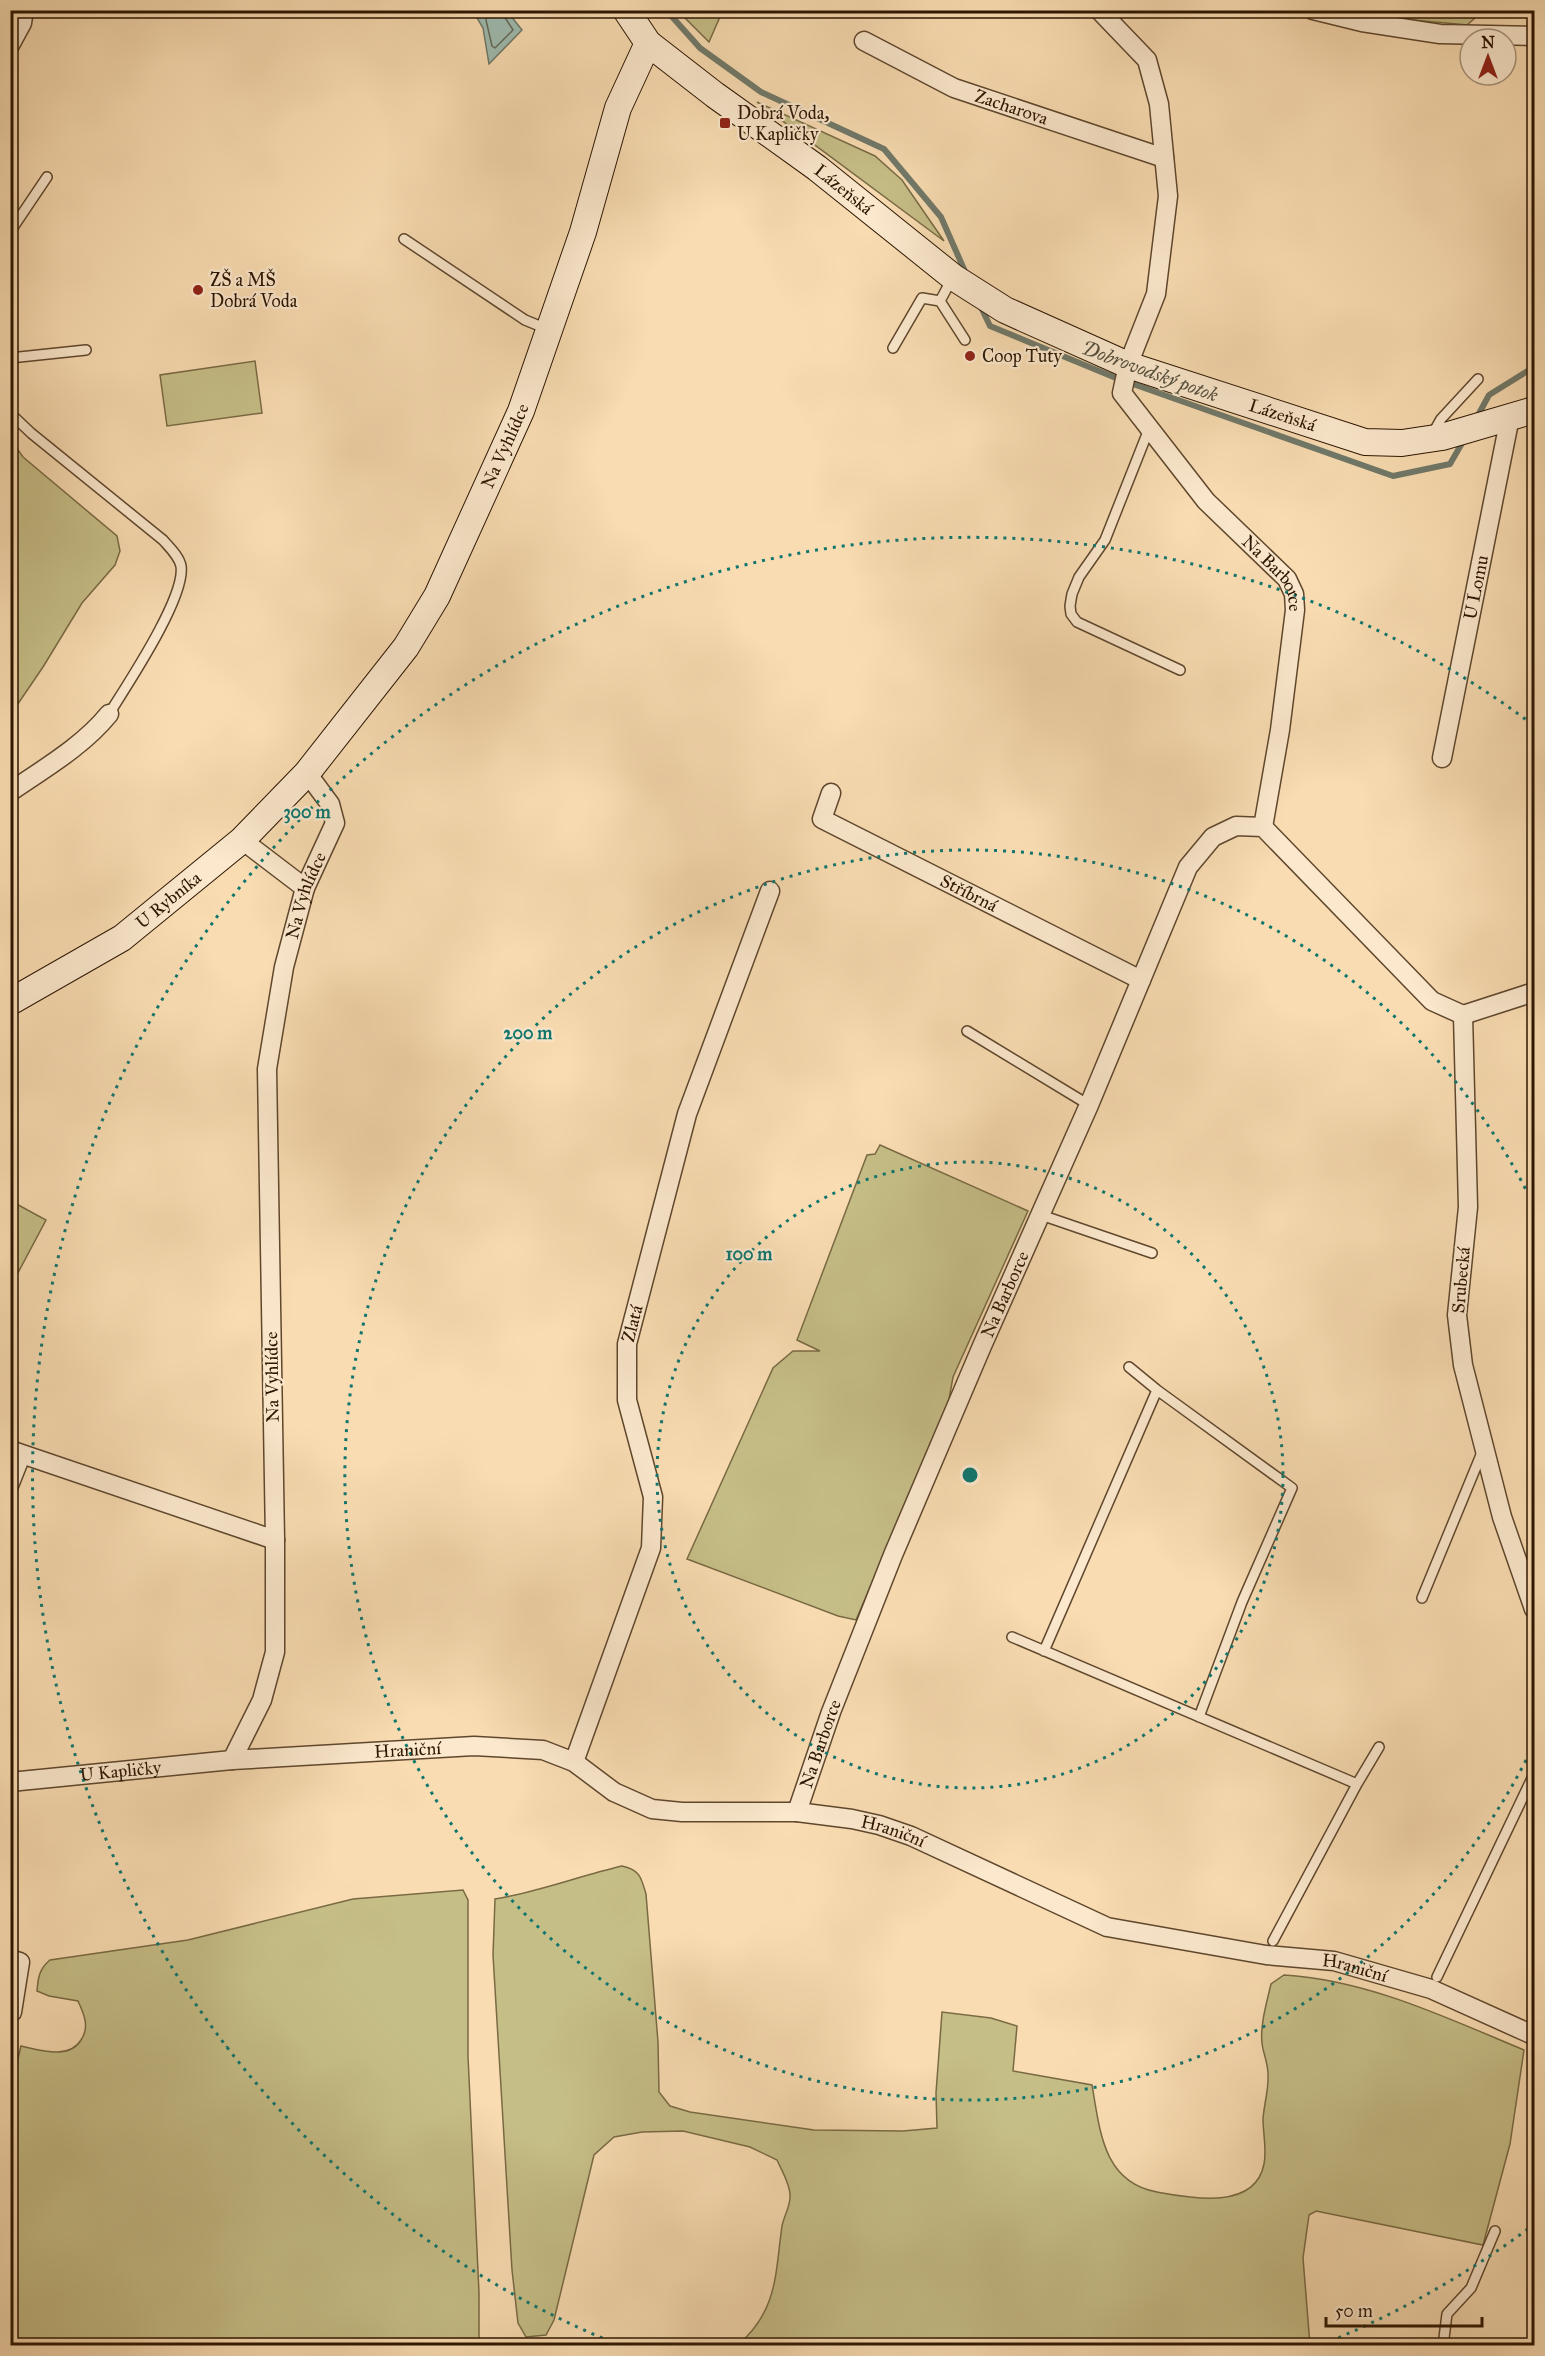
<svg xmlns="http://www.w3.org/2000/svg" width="1545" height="2356" font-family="'IM FELL Great Primer',serif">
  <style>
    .green { fill: #c6be87; stroke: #796a44; stroke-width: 1.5 }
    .water { fill: #9ebbb0; stroke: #70796a; stroke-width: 1.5 }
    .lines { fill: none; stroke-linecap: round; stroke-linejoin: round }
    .shore { stroke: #656858; stroke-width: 1.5 }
    .stream { stroke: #70796a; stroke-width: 6 }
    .lane-casing { stroke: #5f472d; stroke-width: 12 }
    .street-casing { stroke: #5f472d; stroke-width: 21 }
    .secondary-casing { stroke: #2c1501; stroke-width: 28 }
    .lane { stroke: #fbe8cd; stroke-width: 9 }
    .street { stroke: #fbe8cd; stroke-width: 18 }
    .secondary { stroke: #fbe8cd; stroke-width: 26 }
    .ring { fill: none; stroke: #0f766e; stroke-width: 3; stroke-dasharray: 3 6 }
    .poi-dot { fill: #8f2418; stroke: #fbe8cd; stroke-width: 2 }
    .labels { text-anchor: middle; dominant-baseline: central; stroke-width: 4.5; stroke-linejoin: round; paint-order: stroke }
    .street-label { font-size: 18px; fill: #2c1501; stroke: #fbe8cd }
    .poi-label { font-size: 18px; fill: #2c1501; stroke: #fbe8cd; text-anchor: start }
    .water-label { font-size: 20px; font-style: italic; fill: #544f3e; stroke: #fbe8cd }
    .centre { fill: #0f766e; stroke: #fbe8cd; stroke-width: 3 }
    .ring-label { font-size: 18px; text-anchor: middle; font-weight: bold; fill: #0f766e; stroke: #fbe8cd; stroke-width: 4.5; stroke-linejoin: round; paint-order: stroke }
  </style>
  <rect width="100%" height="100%" fill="#f9dcb2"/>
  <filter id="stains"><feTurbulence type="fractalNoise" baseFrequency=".00333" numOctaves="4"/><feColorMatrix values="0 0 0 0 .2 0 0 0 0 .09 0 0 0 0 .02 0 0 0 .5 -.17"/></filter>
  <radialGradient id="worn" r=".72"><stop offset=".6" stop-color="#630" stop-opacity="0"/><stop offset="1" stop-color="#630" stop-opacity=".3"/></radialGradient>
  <path class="green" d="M 678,11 L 719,11 L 719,19 L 709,42 Z
    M 1360,11 L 1483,10 L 1483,11 L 1467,25 L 1413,20 Z
    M 757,102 L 875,156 L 902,180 L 944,241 Z
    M 255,361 L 262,413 L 167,426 L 160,375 Z
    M 11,440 L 23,457 L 117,536 L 120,551 L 115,565 L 82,603 L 43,667 L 11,714 Z
    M 880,1145 L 1028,1211 L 953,1377 L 948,1405 L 856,1620 L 838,1616 L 687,1559 L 773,1368 L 793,1351 L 820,1351 L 797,1340 L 867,1155 L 875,1154 Z
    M 11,1201 L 46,1220 L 11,1286 Z
    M 622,1866 C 640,1870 641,1877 646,1894 L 658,2042 L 659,2092 L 670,2106 L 690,2112 L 814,2130 L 903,2131 L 937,2128 L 936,2093 L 942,2012 L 991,2018 L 1017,2026 L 1013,2071 L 1092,2085 C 1100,2131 1103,2182 1157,2192 C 1190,2198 1255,2211 1264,2164 C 1267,2150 1263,2133 1263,2119 C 1264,2104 1269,2089 1268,2074 C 1268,2063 1263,2053 1262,2043 C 1260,2024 1267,2002 1271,1984 L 1284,1975 C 1368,1980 1447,2018 1524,2050 L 1510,2144 L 1483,2245 L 1316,2211 L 1309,2215 L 1303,2258 L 1310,2345 L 738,2345 C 778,2310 775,2275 782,2226 C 784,2216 791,2205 790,2195 C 790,2184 781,2169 777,2160 L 750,2147 L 683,2131 L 642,2132 L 614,2137 L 594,2155 L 554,2320 L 546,2335 L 526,2337 L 518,2323 L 512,2270 L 493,1955 L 495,1899 C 538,1892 579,1876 622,1866 Z
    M 463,1890 L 468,1900 L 468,2056 L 479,2293 L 479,2345 L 11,2345 L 10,2092 L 21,2046 C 40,2050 69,2060 81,2040 C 90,2027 84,2014 78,2001 L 49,1996 L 37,1991 C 38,1978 39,1969 50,1960 L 188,1940 L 353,1899 Z"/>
  <path class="water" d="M 486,11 L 507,11 L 522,30 L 489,64 L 483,28 L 477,18 Z"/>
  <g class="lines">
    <path class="shore" d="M 489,10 L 486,20 L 492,46 L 495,48 L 513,30 L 504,16 L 503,10"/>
    <path class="stream" d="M 666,10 L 700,48 L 761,92 L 884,149 L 941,217 L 967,276
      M 980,305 L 990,326 L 1116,378 L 1393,476 L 1450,464 L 1465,438
      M 1476,419 L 1489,395 L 1534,367"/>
    <defs>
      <path id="lane" d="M 10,232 L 47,177
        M 404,239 L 525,320 L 547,329
        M 953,277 L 940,301 L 965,340
        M 893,348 L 922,298 L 940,301
        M 10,358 L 86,350
        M 10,413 L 31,433 L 163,540 C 169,547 179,556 181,566 C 186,597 127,685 109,714
        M 1149,429 L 1105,540 L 1079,577 L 1072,594 L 1070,606 L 1071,614 L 1077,622 L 1180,670
        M 1432,435 L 1441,419 L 1478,379
        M 967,1031 L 1089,1105
        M 1041,1215 L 1152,1253
        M 1129,1367 L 1157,1390 L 1292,1488 L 1242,1602 L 1199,1717
        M 10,1495 L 26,1455
        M 1422,1598 L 1483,1450
        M 1012,1637 L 1357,1784
        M 1044,1651 L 1157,1390
        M 1273,1941 L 1357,1784 L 1379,1747
        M 1437,1977 L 1534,1774
        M 1443,2346 L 1447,2314 L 1471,2288 L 1495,2231"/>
      <g id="street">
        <path id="s1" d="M 1099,10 L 1147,60 L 1159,104 L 1168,196 L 1156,294 L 1128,365 L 1122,393 L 1206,501 L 1287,579 L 1294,594 L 1295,610 L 1280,730 L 1263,827"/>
        <path d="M 1313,10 L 1362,22 L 1440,34 L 1534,36"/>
        <path id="s2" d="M 864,41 L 954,88 L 1164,158"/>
        <path d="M 10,45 L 22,23 L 24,10"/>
        <path id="s3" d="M 1442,758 L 1510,417"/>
        <path d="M 10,792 C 45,768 83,746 109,714"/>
        <path id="s4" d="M 831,793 L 822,819 L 1141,980"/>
        <path d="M 242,840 L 305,888"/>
        <path d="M 1463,1015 L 1468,1207 L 1457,1315 L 1463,1365 L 1502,1517 L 1534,1609"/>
        <path d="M 1463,1015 L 1534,992"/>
        <path d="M 10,1450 L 275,1540"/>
        <path id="s5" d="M 232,1760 L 262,1700 L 275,1652 L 275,1540 L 267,1069 L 284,967 L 305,888 L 335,823 L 330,804 L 307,773"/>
        <path id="s6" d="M 574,1762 L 651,1548 L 653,1497 L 627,1400 L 627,1344 L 687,1114 L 770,891"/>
        <path id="s7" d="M 10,1782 L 232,1760 L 474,1746 L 543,1750 L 574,1762 L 614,1792 L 652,1809 L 682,1812 L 797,1812 L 852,1819 L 879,1825 L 911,1836 L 1107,1927 L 1266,1955 L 1334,1961 L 1431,1989 L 1533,2035 L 1534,2033"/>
        <path id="s8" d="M 797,1812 L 831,1712 L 893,1555 L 982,1346 L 1089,1105 L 1188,867 L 1213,837 L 1236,826 L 1263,827 L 1432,1001 L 1463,1015"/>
        <path d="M 10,1959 L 20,1962 L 12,2012"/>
      </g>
      <g id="secondary">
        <path id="s9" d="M 626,10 L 648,43 L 715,95 L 817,168 L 953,277 L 1005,310 L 1128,365 L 1365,442 L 1402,443 L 1442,437 L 1534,410"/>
        <path id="s10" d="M 10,1002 L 122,938 L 242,840 L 307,773 L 406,647 L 437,596 L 521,411 L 583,232 L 618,108 L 648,43"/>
      </g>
    </defs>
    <use href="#lane" class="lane-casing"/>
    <use href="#street" class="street-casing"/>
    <use href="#secondary" class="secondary-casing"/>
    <use href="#lane" class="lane"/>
    <use href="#street" class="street"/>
    <use href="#secondary" class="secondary"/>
  </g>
  <g class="ring">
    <circle cx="970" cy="1475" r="313"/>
    <path d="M1534 1744A625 625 0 1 1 1534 1206"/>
    <path d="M1528 2229A938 938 0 0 1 1321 2345M619 2345A938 938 0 1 1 1528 721"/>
  </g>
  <g class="poi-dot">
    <rect x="719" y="117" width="12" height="12" rx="3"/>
    <circle cx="198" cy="290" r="6"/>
    <circle cx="970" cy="356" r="6"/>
  </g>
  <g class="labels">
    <g class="street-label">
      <text stroke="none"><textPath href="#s2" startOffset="162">Zacharova</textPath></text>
      <text stroke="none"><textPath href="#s9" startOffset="284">Lázeňská</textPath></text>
      <text stroke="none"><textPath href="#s9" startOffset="783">Lázeňská</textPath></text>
      <text stroke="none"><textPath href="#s10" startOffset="762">Na Vyhlídce</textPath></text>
      <text stroke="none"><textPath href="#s1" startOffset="648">Na Barborce</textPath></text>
      <text stroke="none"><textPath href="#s3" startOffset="174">U Lomu</textPath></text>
      <text stroke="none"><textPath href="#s4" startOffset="192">Stříbrná</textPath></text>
      <text stroke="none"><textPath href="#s5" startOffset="878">Na Vyhlídce</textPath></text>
      <text stroke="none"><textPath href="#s10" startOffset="189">U Rybníka</textPath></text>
      <text transform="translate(1461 1280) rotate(-85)">Srubecká</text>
      <text stroke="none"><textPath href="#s8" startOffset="558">Na Barborce</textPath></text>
      <text stroke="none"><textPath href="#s6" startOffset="456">Zlatá</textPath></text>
      <text transform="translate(272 1377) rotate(-91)">Na Vyhlídce</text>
      <text stroke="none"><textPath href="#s8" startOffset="72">Na Barborce</textPath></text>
      <text stroke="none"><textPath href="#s7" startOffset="399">Hraniční</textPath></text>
      <text stroke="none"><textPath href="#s7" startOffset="111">U Kapličky</textPath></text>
      <text stroke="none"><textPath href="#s7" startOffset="903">Hraniční</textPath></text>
      <text stroke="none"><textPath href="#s7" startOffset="1389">Hraniční</textPath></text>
    </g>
    <g class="poi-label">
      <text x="737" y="113">Dobrá Voda,<tspan x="737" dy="21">U Kapličky</tspan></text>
      <text x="210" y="280">ZŠ a MŠ<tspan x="210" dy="21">Dobrá Voda</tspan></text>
      <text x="982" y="356">Coop Tuty</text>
    </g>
    <g class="water-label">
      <text transform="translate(1150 371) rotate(20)">Dobrovodský potok</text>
    </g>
  </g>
  <circle cx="970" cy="1475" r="9" class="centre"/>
  <g class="ring-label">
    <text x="307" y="818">300 m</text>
    <text x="528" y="1039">200 m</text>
    <text x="749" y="1260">100 m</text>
  </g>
  <rect width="1545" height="2356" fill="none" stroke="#f9dcb2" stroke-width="36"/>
  <rect x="12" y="12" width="1521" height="2332" fill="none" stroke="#2c1501" stroke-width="3"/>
  <rect x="18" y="18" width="1509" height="2320" fill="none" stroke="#2c1501" stroke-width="1.5"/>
  <g transform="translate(1488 57)"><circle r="28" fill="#fbe8cd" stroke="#a8947b" stroke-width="1.5"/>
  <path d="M0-4.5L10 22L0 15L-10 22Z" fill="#8f2418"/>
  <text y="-9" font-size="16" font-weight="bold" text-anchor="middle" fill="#2c1501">N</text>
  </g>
  <path d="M1326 2317v9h156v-9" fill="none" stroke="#2c1501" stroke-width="3"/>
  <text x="1335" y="2317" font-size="18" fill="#2c1501" stroke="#fbe8cd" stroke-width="4.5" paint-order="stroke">50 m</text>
  <rect width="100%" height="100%" filter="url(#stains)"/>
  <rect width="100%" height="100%" fill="url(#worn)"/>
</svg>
